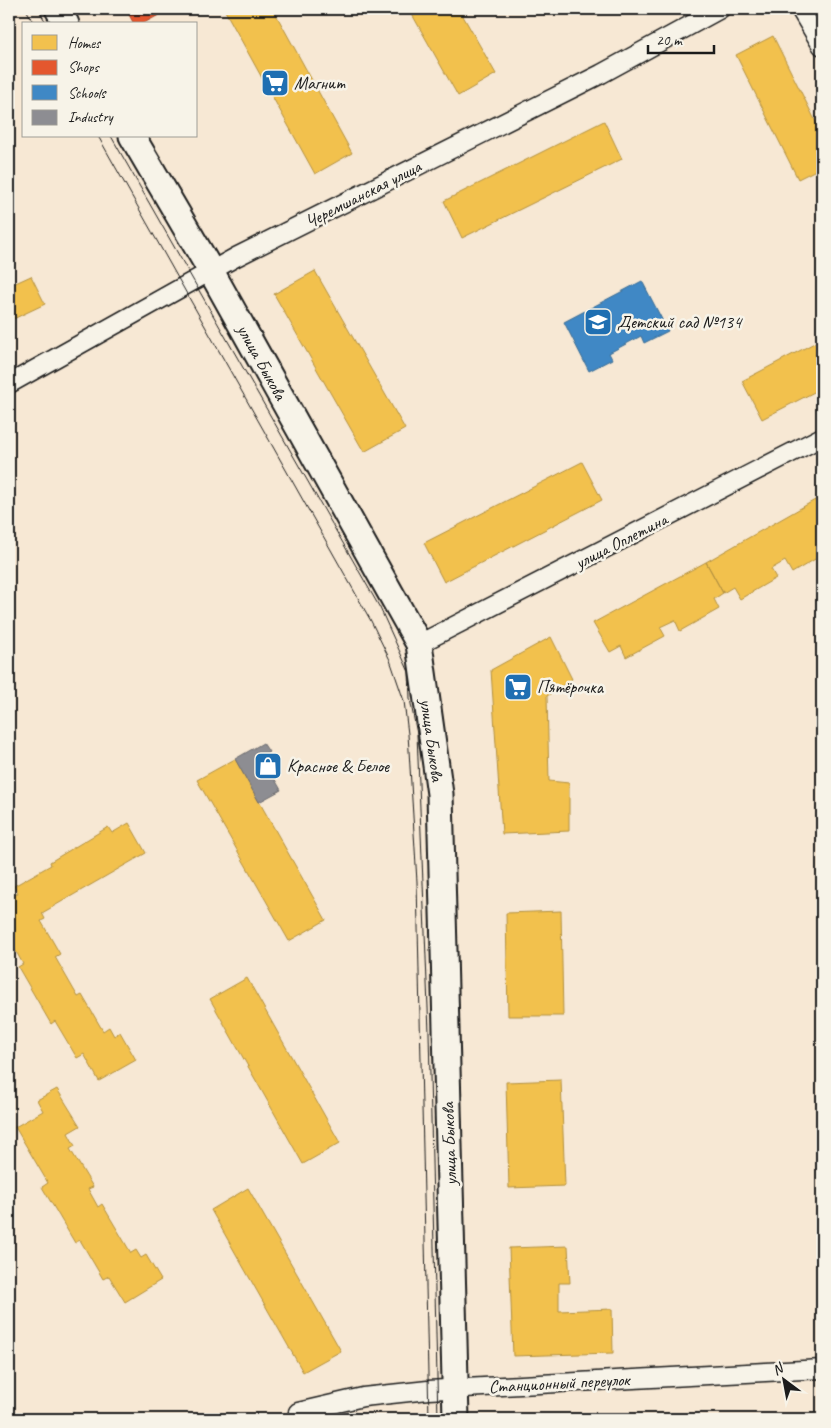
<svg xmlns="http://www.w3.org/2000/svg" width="831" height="1428" font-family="Caveat,sans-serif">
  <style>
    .homes { fill: #f2c14e; stroke: #b2903f }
    .shops { fill: #e4572e; stroke: #a84529 }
    .schools { fill: #3f88c5; stroke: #346892 }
    .industry { fill: #8d8d92; stroke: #6b6b6f }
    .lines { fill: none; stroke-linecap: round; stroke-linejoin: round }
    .street-casing { stroke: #1c1c1c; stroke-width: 21 }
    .secondary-casing { stroke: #1c1c1c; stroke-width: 29 }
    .street { stroke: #f7f3e8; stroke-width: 18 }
    .secondary { stroke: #f7f3e8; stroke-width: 25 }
    .tram { stroke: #1c1c1c; stroke-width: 1 }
    .labels { text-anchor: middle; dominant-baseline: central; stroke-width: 5; stroke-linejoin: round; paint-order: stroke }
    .poi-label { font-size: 18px; fill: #1c1c1c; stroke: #f7f3e8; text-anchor: start }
    .street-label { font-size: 18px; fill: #1c1c1c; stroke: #f7f3e8 }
  </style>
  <rect width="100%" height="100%" fill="#f7e8d4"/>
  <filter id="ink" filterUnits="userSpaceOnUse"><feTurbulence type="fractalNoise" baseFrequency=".02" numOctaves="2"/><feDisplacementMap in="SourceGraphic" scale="10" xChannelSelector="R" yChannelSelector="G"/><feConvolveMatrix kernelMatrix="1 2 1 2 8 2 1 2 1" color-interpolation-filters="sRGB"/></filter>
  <g filter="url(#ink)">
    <path class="homes" d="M 224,9 L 273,9 L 352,153 L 315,174 Z
      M 409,9 L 459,9 L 496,74 L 458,96 Z
      M 773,36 L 822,134 L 822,167 L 798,179 L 736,55 Z
      M 604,121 L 622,159 L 462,238 L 444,201 Z
      M 315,271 L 405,429 L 364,452 L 274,294 Z
      M 31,276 L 45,304 L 9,321 L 9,286 Z
      M 822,339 L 822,388 L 762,419 L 742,381 Z
      M 582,462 L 602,500 L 444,582 L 424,543 Z
      M 822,496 L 822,513 L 815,500 Z
      M 815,500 L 822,513 L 822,555 L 792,573 L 785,561 L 771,569 L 776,578 L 740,599 L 733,587 L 723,593 L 706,562 Z
      M 706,562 L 723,593 L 714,599 L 719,609 L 680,631 L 675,620 L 660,627 L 665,636 L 626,657 L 621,646 L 610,652 L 593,623 Z
      M 551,637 L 572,679 L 547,696 L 549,781 L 569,783 L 569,831 L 502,834 L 491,670 Z
      M 235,759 L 326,920 L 289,941 L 197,780 Z
      M 129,823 L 146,853 L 42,913 L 45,919 L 41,921 L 60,954 L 55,957 L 78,997 L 82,995 L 103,1031 L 109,1027 L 114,1036 L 120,1032 L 136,1060 L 99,1081 L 84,1054 L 77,1058 L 55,1021 L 51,1024 L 18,967 L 23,964 L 9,939 L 9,898 L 18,893 L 14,886 L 51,865 L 50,862 L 108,827 L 112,833 Z
      M 561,911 L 563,1016 L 508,1016 L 506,913 Z
      M 247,978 L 340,1143 L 303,1164 L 210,999 Z
      M 561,1080 L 565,1186 L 509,1188 L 506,1082 Z
      M 57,1089 L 80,1126 L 68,1133 L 75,1146 L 70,1149 L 93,1187 L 88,1189 L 98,1207 L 102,1204 L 131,1253 L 136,1250 L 141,1258 L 146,1255 L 161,1280 L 125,1302 L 109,1276 L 103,1279 L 80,1240 L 75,1243 L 42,1187 L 48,1183 L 15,1127 L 43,1111 L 37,1100 Z
      M 248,1188 L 341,1351 L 303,1372 L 211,1210 Z
      M 568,1246 L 570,1283 L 559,1283 L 559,1311 L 612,1309 L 613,1353 L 513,1356 L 509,1248 Z"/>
    <path class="shops" d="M 126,9 L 170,9 L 142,24 L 134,24 Z"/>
    <path class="schools" d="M 642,281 L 668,331 L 644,343 L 641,336 L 609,353 L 612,359 L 589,371 L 564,322 Z"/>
    <path class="industry" d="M 263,743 L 269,752 L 262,757 L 281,790 L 259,802 L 235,759 Z"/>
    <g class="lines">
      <defs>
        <path id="street" d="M 800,9 L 822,46
          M 9,384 L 236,257 L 601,74 L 720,9
          M 419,644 L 822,437
          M 298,1412 L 363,1397 L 428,1390 L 822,1369"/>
        <path id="secondary" d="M 58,9 L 66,24
          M 132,136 L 211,271 L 419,644 L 440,794 L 456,1419"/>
      </defs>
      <use href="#street" class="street-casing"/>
      <use href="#secondary" class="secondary-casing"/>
      <use href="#street" class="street"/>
      <use href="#secondary" class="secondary"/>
      <path class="tram" d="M 26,9 L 34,24
        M 38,9 L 47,24
        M 98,136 L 371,621 L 390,660 L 404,701 L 408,734 L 417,882 L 429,1419
        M 111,136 L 380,608 L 409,672 L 410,699 L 417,734 L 429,1032 L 438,1419"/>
    </g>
  </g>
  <defs>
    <symbol id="supermarket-square" viewBox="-11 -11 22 22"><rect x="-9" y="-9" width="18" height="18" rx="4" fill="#1f6fb2" stroke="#f7f3e8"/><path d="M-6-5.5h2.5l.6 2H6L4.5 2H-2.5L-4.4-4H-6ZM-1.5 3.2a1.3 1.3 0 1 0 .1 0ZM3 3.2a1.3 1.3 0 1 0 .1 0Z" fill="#fff"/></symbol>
    <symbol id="school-square" viewBox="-11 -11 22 22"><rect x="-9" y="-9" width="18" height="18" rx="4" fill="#1f6fb2" stroke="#f7f3e8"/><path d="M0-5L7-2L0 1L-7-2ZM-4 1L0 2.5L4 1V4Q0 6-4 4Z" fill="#fff"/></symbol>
    <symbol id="shop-square" viewBox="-11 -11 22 22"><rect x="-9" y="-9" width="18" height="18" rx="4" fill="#1f6fb2" stroke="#f7f3e8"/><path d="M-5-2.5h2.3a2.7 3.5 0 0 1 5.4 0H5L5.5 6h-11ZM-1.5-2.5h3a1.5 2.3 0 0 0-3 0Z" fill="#fff"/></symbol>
  </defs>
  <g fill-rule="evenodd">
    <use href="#supermarket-square" x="259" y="67" width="32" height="32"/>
    <use href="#school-square" x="582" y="306" width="32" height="32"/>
    <use href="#supermarket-square" x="502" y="671" width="32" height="32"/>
    <use href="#shop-square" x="252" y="750" width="32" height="32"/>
  </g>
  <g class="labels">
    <g class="poi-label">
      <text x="294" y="83">Магнит</text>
      <text x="617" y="322">Детский сад №134</text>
      <text x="537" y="687">Пятёрочка</text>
      <text x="287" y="766">Красное &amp; Белое</text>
    </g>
    <g class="street-label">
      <text transform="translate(363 194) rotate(-27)">Черемшанская улица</text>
      <text transform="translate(262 362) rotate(61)">улица Быкова</text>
      <text transform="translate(621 541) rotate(-27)">улица Оплетина</text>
      <text transform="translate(432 740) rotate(82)">улица Быкова</text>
      <text transform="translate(449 1144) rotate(-92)">улица Быкова</text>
      <text transform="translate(559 1383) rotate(-3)">Станционный переулок</text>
    </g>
  </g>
  <rect width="831" height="1428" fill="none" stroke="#f7f3e8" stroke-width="30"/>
  <rect x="15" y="15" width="801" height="1398" fill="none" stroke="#1c1c1c" stroke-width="2" filter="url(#ink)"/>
  <rect x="22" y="22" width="175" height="115" fill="#f7f3e8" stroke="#9f9d96"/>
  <rect x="32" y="35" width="25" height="15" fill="#f2c14e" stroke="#9f9d96"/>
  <text x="68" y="48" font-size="15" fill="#1c1c1c">Homes</text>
  <rect x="32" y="60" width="25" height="15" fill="#e4572e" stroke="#9f9d96"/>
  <text x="68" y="72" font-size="15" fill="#1c1c1c">Shops</text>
  <rect x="32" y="85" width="25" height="15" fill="#3f88c5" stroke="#9f9d96"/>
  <text x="68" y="98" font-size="15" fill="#1c1c1c">Schools</text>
  <rect x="32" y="110" width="25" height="15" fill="#8d8d92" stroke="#9f9d96"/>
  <text x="68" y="122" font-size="15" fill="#1c1c1c">Industry</text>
  <g transform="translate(784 1380) rotate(328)" stroke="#f7f3e8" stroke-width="4" paint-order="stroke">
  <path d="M0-4L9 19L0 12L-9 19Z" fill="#1c1c1c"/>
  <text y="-8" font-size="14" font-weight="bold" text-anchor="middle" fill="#1c1c1c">N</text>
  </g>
  <path d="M648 45v8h66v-8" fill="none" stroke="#1c1c1c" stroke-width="2.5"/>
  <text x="656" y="45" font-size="15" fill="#1c1c1c" stroke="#f7f3e8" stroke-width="4" paint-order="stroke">20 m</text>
</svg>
